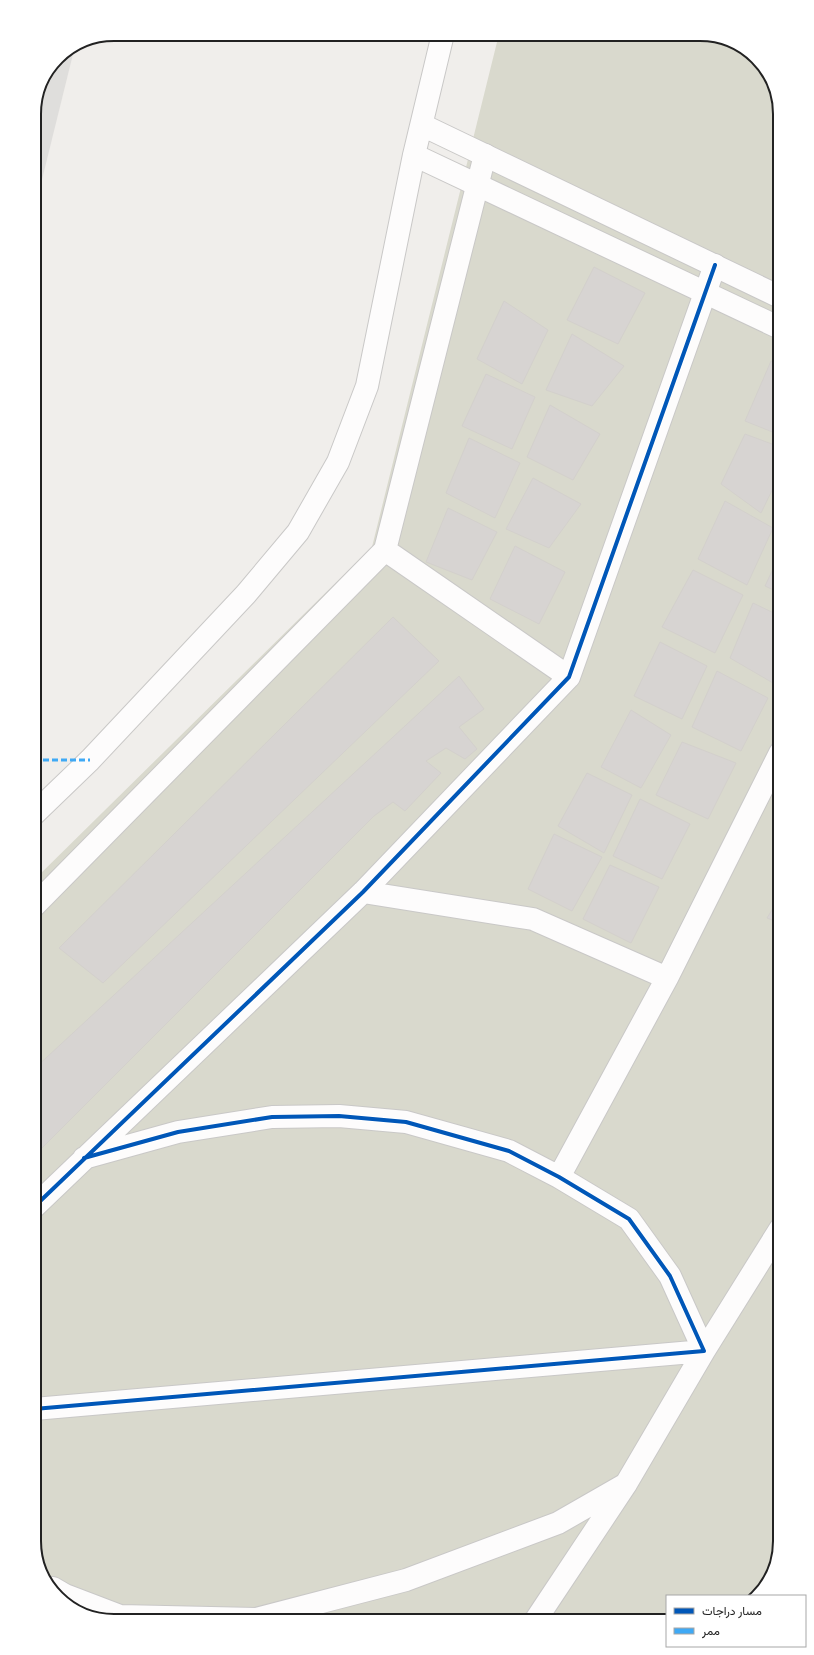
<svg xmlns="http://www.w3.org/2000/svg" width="814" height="1655" font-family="Cabin,Vazirmatn,sans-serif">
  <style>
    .residential { fill: #dfdedc }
    .construction { fill: #d9d9cd }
    .building { fill: #d7d4d2; stroke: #d3d0cc }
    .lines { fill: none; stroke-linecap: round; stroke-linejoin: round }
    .minor-casing { stroke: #c9c8c7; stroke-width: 24 }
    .tertiary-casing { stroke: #c9c8c7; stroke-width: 24 }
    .minor { stroke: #fdfcfc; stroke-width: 22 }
    .tertiary { stroke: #fdfcfc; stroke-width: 22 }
    .quiet { stroke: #3fa9f5; stroke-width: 3; stroke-dasharray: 6 3; stroke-linecap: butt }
    .cycleway-casing { stroke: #fff; stroke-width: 6 }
    .cycleway { stroke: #0057b8; stroke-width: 4 }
    .rim { fill: none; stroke: #222; stroke-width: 2 }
  </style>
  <rect width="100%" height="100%" fill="#f0eeeb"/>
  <path class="residential" d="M 75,46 L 34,212 L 34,109 L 40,83 L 58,57 Z"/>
  <path class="construction" d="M 499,34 L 705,34 L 748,50 L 774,84 L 780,114 L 780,1541 L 766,1586 L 754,1596 L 667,1596 L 667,1621 L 109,1621 L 66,1605 L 40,1571 L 34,1541 L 34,880 L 372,547 Z"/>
  <path class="building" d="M 594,267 L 645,293 L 618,344 L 567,320 Z
    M 504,301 L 548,330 L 522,384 L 477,359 Z
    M 572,334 L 624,366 L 592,406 L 546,390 Z
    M 771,361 L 780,365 L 780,435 L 745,421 Z
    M 486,374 L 535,397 L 512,449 L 462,426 Z
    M 550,405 L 600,434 L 573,480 L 527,457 Z
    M 745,434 L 780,447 L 780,474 L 761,513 L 721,484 Z
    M 469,438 L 520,463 L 495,518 L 446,493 Z
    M 533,478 L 581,504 L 549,548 L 506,529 Z
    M 725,501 L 773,528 L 747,585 L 698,559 Z
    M 448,508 L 497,532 L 472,580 L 426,562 Z
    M 515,546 L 565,572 L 539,624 L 490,599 Z
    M 780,554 L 780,593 L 765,586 Z
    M 693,570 L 743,595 L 715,653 L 662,627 Z
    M 753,603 L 780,616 L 780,669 L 773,683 L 730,658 Z
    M 393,617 L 439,661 L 103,983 L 59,948 Z
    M 660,642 L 707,666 L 682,719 L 634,696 Z
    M 717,671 L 768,698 L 741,751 L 692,727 Z
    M 459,676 L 484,709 L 459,727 L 477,749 L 465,759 L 446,748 L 426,761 L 441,773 L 405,811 L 393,802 L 374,816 L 34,1156 L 34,1069 Z
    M 631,710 L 671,735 L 641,788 L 601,767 Z
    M 682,742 L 736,763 L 708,819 L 656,795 Z
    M 587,773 L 632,795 L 604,853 L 558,826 Z
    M 640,799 L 690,824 L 662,879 L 613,856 Z
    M 554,834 L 602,857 L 572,911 L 528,889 Z
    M 610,865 L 659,887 L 631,943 L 583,919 Z
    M 780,897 L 780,923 L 767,918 Z"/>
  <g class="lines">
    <defs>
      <path id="minor" d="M 385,550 L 569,677
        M 363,892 L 533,919 L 667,978
        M 34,906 L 385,550 L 485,155
        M 559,1177 L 667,978 L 780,753
        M 34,1207 L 363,892 L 569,677 L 715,265
        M 34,1409 L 704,1351 L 670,1276 L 629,1219 L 559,1177 L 509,1151 L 406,1122 L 339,1116 L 272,1117 L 178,1132 L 84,1158
        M 53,1588 L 65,1595 L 120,1616 L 256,1619 L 406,1580 L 558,1523 L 626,1484
        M 535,1621 L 626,1484 L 704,1351 L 780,1229"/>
      <path id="tertiary" d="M 422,125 L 780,297
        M 414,155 L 780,328
        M 34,814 L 90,760 L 246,594 L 298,532 L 338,462 L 367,386 L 414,155 L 443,34"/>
    </defs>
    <use href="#minor" class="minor-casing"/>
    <use href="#tertiary" class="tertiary-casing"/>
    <use href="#minor" class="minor"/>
    <use href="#tertiary" class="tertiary"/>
    <path class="quiet" d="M 34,760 L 90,760"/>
    <defs>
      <path id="cycleway" d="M 34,1207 L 363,892 L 569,677 L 715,265
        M 34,1409 L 704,1351 L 670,1276 L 629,1219 L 559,1177 L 509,1151 L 406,1122 L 339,1116 L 272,1117 L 178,1132 L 84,1158"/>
    </defs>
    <use href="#cycleway" class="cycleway-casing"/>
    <use href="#cycleway" class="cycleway"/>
  </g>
  <path d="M0 0H814V1655H0ZM114 41H700A73 73 0 0 1 773 114V1541A73 73 0 0 1 700 1614H114A73 73 0 0 1 41 1541V114A73 73 0 0 1 114 41Z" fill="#fff" fill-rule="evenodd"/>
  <path class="rim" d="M114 41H700A73 73 0 0 1 773 114V1541A73 73 0 0 1 700 1614H114A73 73 0 0 1 41 1541V114A73 73 0 0 1 114 41Z"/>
  <rect x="666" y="1595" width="140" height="52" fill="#ffffff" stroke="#a7a7a7"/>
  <rect x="674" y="1608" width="20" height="6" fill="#0057b8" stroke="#a7a7a7"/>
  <text x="702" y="1615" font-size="12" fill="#222222">مسار دراجات</text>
  <rect x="674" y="1628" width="20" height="6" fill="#3fa9f5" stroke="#a7a7a7"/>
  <text x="702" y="1635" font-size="12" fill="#222222">ممر</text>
</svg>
